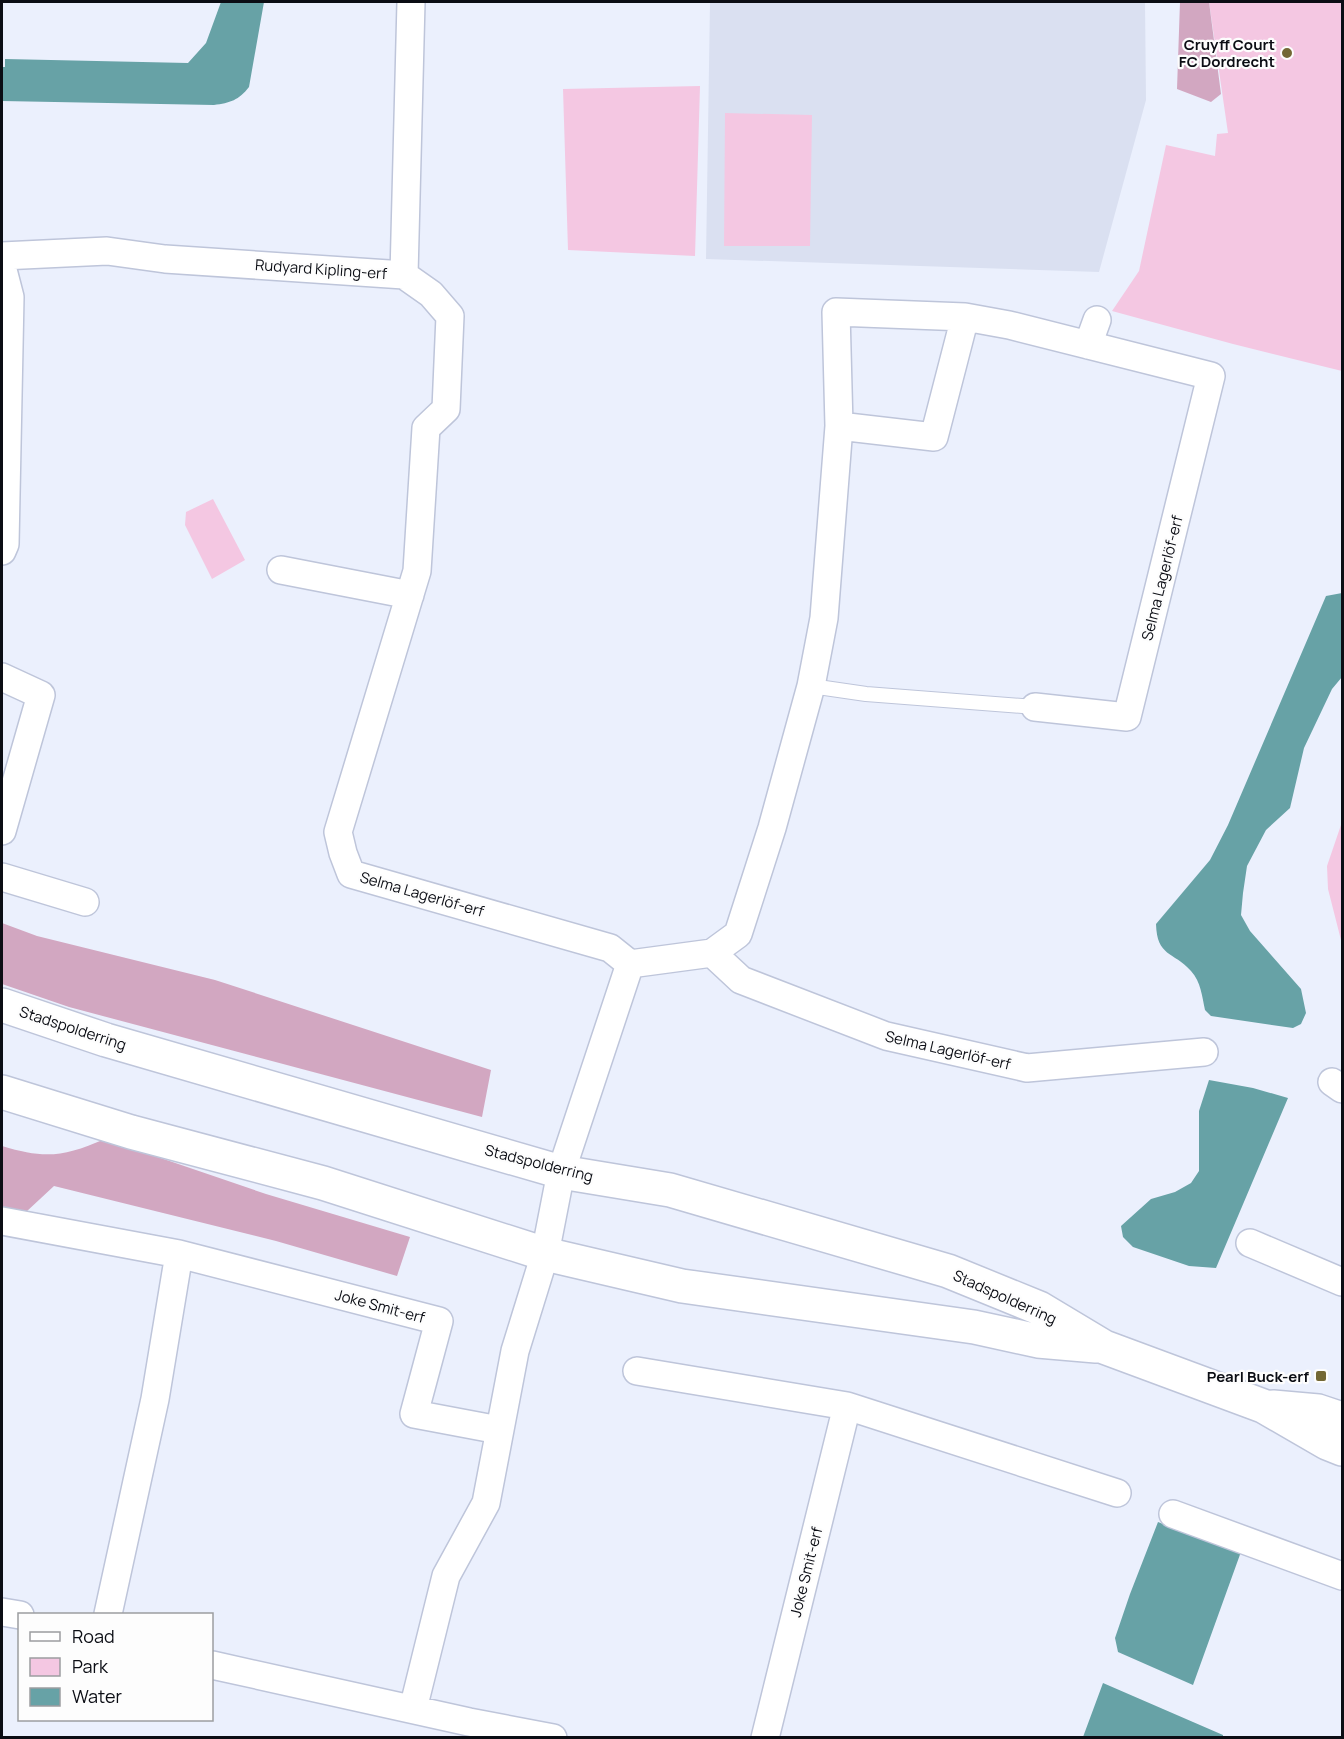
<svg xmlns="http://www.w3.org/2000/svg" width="1344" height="1739" font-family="Manrope,sans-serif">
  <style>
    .built { fill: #dae0f1 }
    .green { fill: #f4c7e2 }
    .forest { fill: #d2a7c1 }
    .water { fill: #67a2a6 }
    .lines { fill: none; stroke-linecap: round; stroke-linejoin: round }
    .lane-casing { stroke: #bec5da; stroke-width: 16 }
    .street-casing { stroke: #bec5da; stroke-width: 30 }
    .secondary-casing { stroke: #bec5da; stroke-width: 36 }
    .lane { stroke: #fff; stroke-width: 14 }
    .street { stroke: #fff; stroke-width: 27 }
    .secondary { stroke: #fff; stroke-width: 33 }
    .poi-dot { fill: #736835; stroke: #fdfdfd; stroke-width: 2 }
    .labels { text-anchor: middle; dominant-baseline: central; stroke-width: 4.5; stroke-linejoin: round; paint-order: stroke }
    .poi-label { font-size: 15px; font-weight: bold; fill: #0b0d14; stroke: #fdfdfd; text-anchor: end }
    .street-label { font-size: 15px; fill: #0b0d14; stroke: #fdfdfd }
  </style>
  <rect width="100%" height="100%" fill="#ebf0fd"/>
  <path class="built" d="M 710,2 L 1145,2 L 1146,100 L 1099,272 L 706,259 Z"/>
  <path class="green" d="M 1209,2 L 1342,2 L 1342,371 L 1233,344 L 1112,311 L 1139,271 L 1166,145 L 1215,156 L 1217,134 L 1228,133 Z
    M 700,86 L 695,256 L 568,250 L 563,89 Z
    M 725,113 L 812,115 L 810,246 L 724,246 Z
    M 213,499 L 245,560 L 212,579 L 185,525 L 186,512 Z
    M 1342,822 L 1342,944 L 1328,889 L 1327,866 Z"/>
  <path class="forest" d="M 1180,2 L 1209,2 L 1221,94 L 1211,102 L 1177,89 Z
    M 2,923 L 37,936 L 215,980 L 491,1070 L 482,1117 L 69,1007 L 2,984 Z
    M 105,1139 L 266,1194 L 410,1237 L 397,1276 L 276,1241 L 54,1186 L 26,1212 L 2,1209 L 2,1146 C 45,1159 63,1157 105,1139 Z"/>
  <path class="water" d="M 221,2 L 264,2 L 249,87 C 239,100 230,103 214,105 L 2,101 L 2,67 L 5,67 L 5,59 L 188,63 L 206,43 Z
    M 1342,593 L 1342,677 L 1332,689 L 1304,748 L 1290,808 L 1266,830 L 1247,866 L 1243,893 L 1241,915 L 1250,931 L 1301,989 L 1306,1013 L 1301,1024 L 1293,1028 L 1211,1016 L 1205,1010 C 1202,996 1201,982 1191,971 C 1173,951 1157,957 1156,924 L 1210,860 L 1228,825 L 1326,596 Z
    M 1209,1080 L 1253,1088 L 1288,1098 L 1216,1268 L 1189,1266 L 1133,1247 L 1123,1237 L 1121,1226 L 1151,1199 L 1175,1192 L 1191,1183 L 1199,1171 L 1199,1111 Z
    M 1158,1522 L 1204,1540 L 1242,1549 L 1193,1685 L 1118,1652 L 1115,1638 L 1130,1594 Z
    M 1103,1683 L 1223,1735 L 1223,1736 L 1222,1738 L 1083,1737 Z"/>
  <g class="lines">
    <defs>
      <path id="lane" d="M 811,686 L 866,694 L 1035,707"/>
      <path id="street" d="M 2,256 L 107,251 L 165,259 L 404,275 L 411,2
        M 2,266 L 10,297 L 5,544 L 2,551
        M 404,275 L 431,294 L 450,316 L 446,409 L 426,428 L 417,571 L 338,832 L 343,853 L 351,874 L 610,948 L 630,964
        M 1088,345 L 1097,320
        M 839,426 L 934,437 L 965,317
        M 281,570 L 410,595
        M 2,677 L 41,695 L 2,831
        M 2,877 L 85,902
        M 712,953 L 741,980 L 886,1036 L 1027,1068 L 1204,1052
        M 1332,1082 L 1342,1089
        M 2,1221 L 179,1254 L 439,1321 L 414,1414 L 499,1430
        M 1250,1243 L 1342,1282
        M 637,1371 L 847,1406 L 1117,1493
        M 1173,1514 L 1342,1576
        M 2,1612 L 20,1615
        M 108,1614 L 155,1399 L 179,1254
        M 212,1665 L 469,1722 L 553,1738
        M 413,1709 L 446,1576 L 486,1503 L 515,1351 L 545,1254 L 561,1172 L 630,964 L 712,953 L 738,934 L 772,828 L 811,686 L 824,618 L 839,426 L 836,312 L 965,317 L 1009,325 L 1211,376 L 1127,717 L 1035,707
        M 765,1738 L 847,1406"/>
      <path id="secondary" d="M 2,1005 L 106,1040 L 561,1172 L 670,1190 L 948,1271 L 1039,1308 L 1104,1347 L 1263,1406 L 1327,1443 L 1342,1449
        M 2,1092 L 131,1132 L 323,1183 L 545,1254 L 682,1286 L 974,1327 L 1038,1341 L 1096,1346
        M 1273,1407 L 1318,1411 L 1342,1419"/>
    </defs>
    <use href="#lane" class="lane-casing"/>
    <use href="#street" class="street-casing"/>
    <use href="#secondary" class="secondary-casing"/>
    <use href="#lane" class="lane"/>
    <use href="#street" class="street"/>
    <use href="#secondary" class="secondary"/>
  </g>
  <g class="poi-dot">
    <circle cx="1287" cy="53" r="6"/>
    <rect x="1315" y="1370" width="12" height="12" rx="3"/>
  </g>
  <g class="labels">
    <g class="poi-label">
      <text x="1275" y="44">Cruyff Court<tspan x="1275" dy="17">FC Dordrecht</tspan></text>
      <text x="1309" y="1376">Pearl Buck-erf</text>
    </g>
    <g class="street-label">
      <text transform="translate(321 269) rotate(4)">Rudyard Kipling-erf</text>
      <text transform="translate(1162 578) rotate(-76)">Selma Lagerlöf-erf</text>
      <text transform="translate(422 894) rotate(16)">Selma Lagerlöf-erf</text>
      <text transform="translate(73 1028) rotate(18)">Stadspolderring</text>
      <text transform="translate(948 1050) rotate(13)">Selma Lagerlöf-erf</text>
      <text transform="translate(539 1163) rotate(14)">Stadspolderring</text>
      <text transform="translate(1005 1297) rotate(24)">Stadspolderring</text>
      <text transform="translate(380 1306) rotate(15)">Joke Smit-erf</text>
      <text transform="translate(806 1572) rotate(-76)">Joke Smit-erf</text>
    </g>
  </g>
  <rect width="1344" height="1739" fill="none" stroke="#0b0d14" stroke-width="6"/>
  <rect x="18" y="1613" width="195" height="108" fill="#fdfdfd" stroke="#9c9da0" stroke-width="1.5"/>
  <rect x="30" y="1632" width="30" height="9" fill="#ffffff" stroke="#9c9da0" stroke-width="1.5"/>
  <text x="72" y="1643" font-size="18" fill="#0b0d14">Road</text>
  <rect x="30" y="1658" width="30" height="18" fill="#f4c7e2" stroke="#9c9da0" stroke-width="1.5"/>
  <text x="72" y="1673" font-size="18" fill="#0b0d14">Park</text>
  <rect x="30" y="1688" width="30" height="18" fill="#67a2a6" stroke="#9c9da0" stroke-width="1.5"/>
  <text x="72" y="1703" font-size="18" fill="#0b0d14">Water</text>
</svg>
